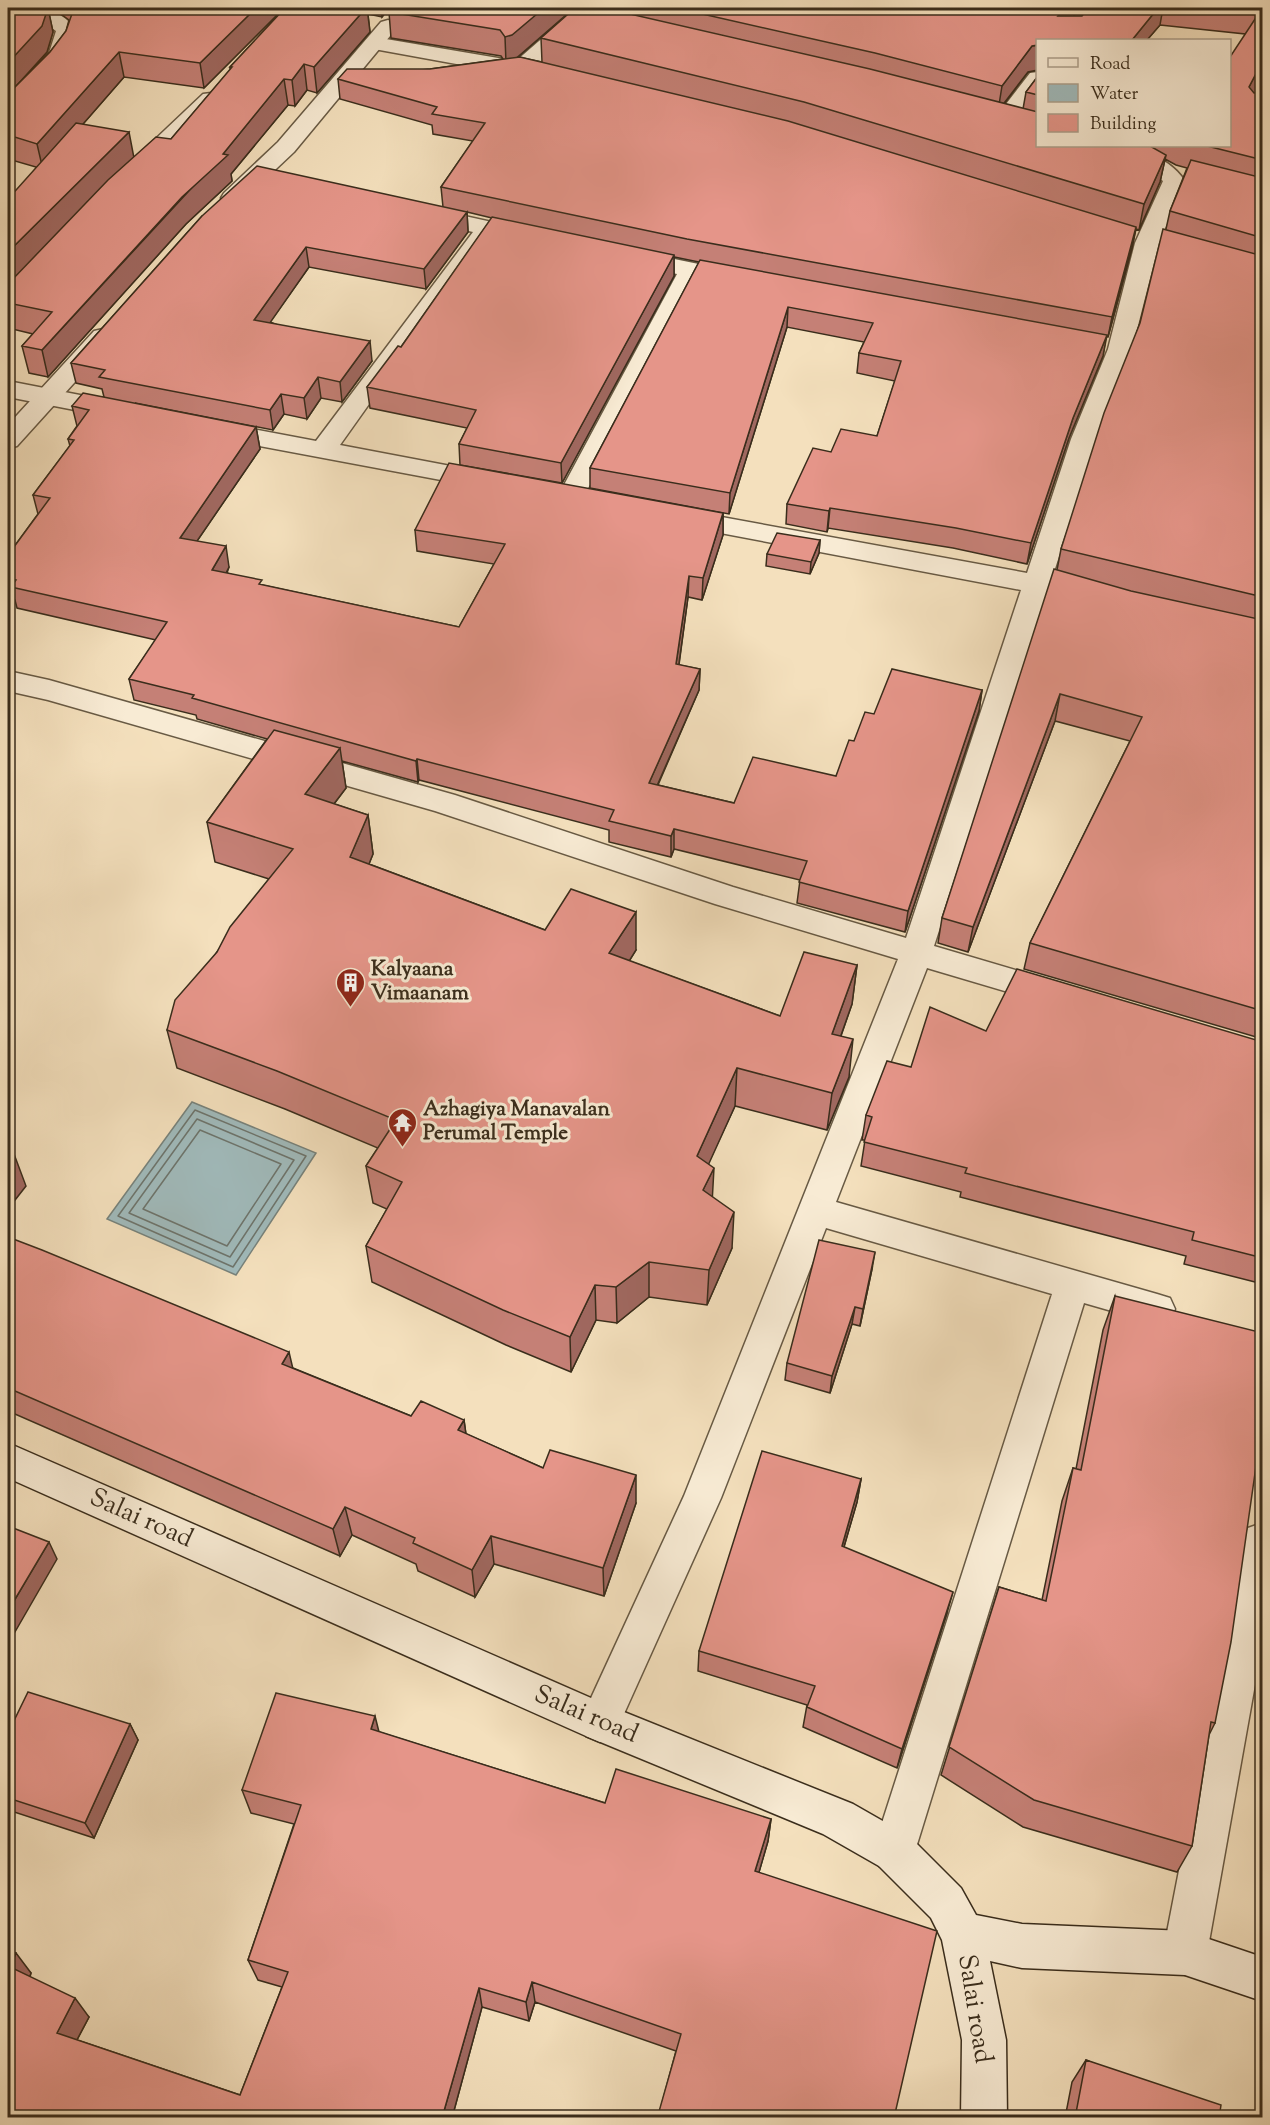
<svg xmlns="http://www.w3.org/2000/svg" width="1270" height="2125" font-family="'Sorts Mill Goudy',serif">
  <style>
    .water { fill: #a0babb; stroke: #77827b; stroke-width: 1.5 }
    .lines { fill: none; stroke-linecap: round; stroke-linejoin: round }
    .shore { stroke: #6d746c; stroke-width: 1.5 }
    .minor-casing { stroke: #685a44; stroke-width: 3 }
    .tertiary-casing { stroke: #685a44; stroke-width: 3 }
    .secondary-casing { stroke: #3a2d1c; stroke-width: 3 }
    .minor { fill: #f8ebd4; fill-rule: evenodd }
    .tertiary { fill: #f8ebd4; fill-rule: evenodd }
    .secondary { fill: #f8ebd4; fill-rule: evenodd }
    .wall { fill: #c58076; stroke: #3a2d1c; stroke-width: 1.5; fill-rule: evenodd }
    .shaded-wall { fill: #a06860; stroke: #3a2d1c; stroke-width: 1.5 }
    .building { fill: #e59589; stroke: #3a2d1c; stroke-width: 1.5 }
    .labels { text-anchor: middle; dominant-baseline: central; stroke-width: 6; stroke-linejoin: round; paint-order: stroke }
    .poi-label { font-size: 21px; font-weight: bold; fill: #3a2d1c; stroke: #f8ebd4; text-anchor: start }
    .near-street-label { font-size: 26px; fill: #3a2d1c; stroke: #f8ebd4 }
  </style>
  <rect width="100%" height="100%" fill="#f4e0bd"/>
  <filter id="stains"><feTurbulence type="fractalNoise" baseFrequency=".00333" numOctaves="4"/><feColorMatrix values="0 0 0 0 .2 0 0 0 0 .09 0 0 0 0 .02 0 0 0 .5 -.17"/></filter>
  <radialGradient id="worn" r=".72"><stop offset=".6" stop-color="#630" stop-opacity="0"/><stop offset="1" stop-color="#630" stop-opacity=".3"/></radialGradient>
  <path class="water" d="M 192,1102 L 316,1153 L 236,1275 L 107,1219 Z"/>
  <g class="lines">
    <path class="shore" d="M 195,1110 L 306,1156 L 233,1267 L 118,1216 Z
      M 197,1119 L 294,1160 L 230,1257 L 129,1213 Z
      M 200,1130 L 281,1164 L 227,1246 L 143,1209 Z"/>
    <defs>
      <path id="minor" d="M 8,8 C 36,8 59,5 77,31 C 73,65 39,91 16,114 L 8,116 L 8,98 L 49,53 L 56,31 L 43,22 L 8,13 Z
        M 577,8 L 599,8 L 537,65 L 558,70 L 561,75 L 558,80 L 550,81 L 374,49 L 367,47 L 364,43 L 367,39 L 374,37 L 516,61 Z
        M 1038,72 L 1038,93 L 1012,127 L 996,127 L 993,122 L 996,117 L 1030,73 Z
        M 211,93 L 219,94 L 222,99 L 219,104 L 145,174 L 129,174 L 126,169 L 129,164 L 203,94 Z
        M 1079,146 C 1116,142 1163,148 1185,181 L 1159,243 L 1132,349 L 1097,439 L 1052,578 L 1068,582 L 1072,588 L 1068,594 L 1058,597 L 1047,595 L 934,946 L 1066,985 L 1071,994 L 1066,1003 L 1055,1006 L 927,968 L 836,1202 L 1157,1294 L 1170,1298 L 1175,1309 L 1170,1320 L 1157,1324 L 1084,1303 L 915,1851 L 909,1866 L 894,1872 L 879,1866 L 873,1851 L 1052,1294 L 826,1228 L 721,1498 L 614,1736 L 600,1742 L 586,1736 L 580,1722 L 684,1496 L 898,959 L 715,904 L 435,811 L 48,700 L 8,691 L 8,671 L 49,680 L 455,795 L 733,887 L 906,938 L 1021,590 L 678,525 L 669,523 L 665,517 L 669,511 L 678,509 L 1027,573 L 1071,439 L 1108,349 L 1135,243 L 1163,181 L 1142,166 L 1082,151 Z
        M 424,207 L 537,232 L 541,237 L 537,242 L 529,244 L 489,235 L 340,445 L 498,475 L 502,481 L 498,487 L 489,489 L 206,436 L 202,430 L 206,424 L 215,422 L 316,441 L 473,232 L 416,219 L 413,214 L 416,209 Z
        M 630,250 L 738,272 L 746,274 L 750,279 L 746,284 L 738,286 L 698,278 L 584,496 L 580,502 L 571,504 L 562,502 L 558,496 L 677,274 L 622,262 L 618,257 L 622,252 Z
        M 8,381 L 121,403 L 130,406 L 134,411 L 130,416 L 121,419 L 8,397 Z
        M 1262,1523 L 1262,1645 L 1207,1953 L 1200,1968 L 1185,1975 L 1170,1968 L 1163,1953 L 1243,1541 L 1248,1528 Z"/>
      <path id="tertiary" d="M 388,20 L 395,22 L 398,26 L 395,30 L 294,152 L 240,203 L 224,203 L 221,198 L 224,193 L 278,142 L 381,22 Z
        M 103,329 L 112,331 L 115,336 L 112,341 L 17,446 L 8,448 L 8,425 L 94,331 Z"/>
      <path id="secondary" d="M 8,1443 L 614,1708 L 853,1804 L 909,1836 L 961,1888 L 976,1915 L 1022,1924 L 1185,1931 L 1262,1957 L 1262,2001 L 1185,1975 L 1022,1968 L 990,1961 L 1006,2040 L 1007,2118 L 961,2118 L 962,2040 L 942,1940 L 931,1918 L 879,1866 L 823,1834 L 586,1736 L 8,1478 Z"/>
    </defs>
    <use href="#minor" class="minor-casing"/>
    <use href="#tertiary" class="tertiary-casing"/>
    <use href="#secondary" class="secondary-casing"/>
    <use href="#minor" class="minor"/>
    <use href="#tertiary" class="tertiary"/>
    <use href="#secondary" class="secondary"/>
  </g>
  <path class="wall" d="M 8,8 L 276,8 L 277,15 L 204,88 L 124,77 L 83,124 L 134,157 L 171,139 L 230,70 L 230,67 L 285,8 L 389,8 L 382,17 L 368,14 L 370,32 L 317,93 L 307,90 L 295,106 L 288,105 L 231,174 L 232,181 L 186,224 L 48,377 L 29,373 L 22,346 L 33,334 L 8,328 L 8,303 L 36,167 L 8,159 ZM 48,9 L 55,10 L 69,20 L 66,31 L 50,52 L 19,83 L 47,52 L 53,32 Z
    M 574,8 L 518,57 L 542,62 L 541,38 L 575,8 L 1080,8 L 1073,16 L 1082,16 L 1088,8 L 1263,8 L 1263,1039 L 1024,969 L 1030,943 L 1130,741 L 1055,721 L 968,952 L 938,943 L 942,918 L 1057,570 L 1061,549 L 1140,323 L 1166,229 L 1170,211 L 1187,168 L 1176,165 L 1165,159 L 1160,182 L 1139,230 L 1136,229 L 1132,248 L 1108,337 L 1106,337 L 1103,356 L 1069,438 L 1027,564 L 953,548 L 828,528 L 827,532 L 786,524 L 787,504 L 831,452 L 877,436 L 895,381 L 857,373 L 859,353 L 864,342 L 787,327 L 729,514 L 590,488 L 590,468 L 699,262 L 674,257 L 674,276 L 562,483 L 460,465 L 459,444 L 467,428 L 370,408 L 367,387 L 401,347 L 492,218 L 467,212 L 468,232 L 426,289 L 309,267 L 270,322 L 372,361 L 342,402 L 321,398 L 307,419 L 284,414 L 273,430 L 135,403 L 256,427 L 260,449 L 197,541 L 229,567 L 227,573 L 262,585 L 459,627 L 494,564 L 417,551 L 415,530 L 723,513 L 723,535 L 702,600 L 688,597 L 679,665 L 700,669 L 699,690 L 658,785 L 734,803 L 836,776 L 854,741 L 874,714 L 982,690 L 979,711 L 905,932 L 797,903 L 800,880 L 674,849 L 671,857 L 609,842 L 609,830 L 419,780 L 418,782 L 342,761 L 346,788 L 334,804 L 368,815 L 373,854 L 369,864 L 545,930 L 636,950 L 629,961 L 780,1016 L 857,965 L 852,1004 L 841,1036 L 849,1077 L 827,1130 L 735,1106 L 708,1164 L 712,1197 L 732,1248 L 707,1305 L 649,1297 L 617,1323 L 596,1320 L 571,1372 L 506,1345 L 372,1282 L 366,1246 L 387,1209 L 373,1203 L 366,1166 L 378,1148 L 285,1109 L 177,1068 L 167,1030 L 217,952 L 269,879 L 215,862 L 207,822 L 267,739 L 197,719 L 196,715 L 134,700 L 129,679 L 156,640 L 17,608 L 15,600 L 8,598 L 8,555 L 38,514 L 33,495 L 70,446 L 68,439 L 77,426 L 72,406 L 104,397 L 102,389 L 76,383 L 71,363 L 202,216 L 443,207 L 441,187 L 473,141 L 433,134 L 432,125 L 340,99 L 338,79 L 430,69 L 503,59 L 501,56 L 391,38 L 389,12 ZM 1160,25 L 1245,34 L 1230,146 L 1038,146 L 1038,76 L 1026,92 L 1023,109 L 1004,104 L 1028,72 L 1038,70 L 1038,40 L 1147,40 Z
    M 820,540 L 819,553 L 810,574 L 766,566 L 767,554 Z
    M 986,1031 L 1263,1042 L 1263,1284 L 1184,1264 L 1186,1256 L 960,1197 L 961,1192 L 861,1166 L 865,1140 L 862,1140 L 866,1115 L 911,1067 Z
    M 8,1237 L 293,1368 L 411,1416 L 464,1420 L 466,1434 L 543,1468 L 636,1503 L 604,1596 L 494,1564 L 475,1597 L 418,1571 L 416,1564 L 352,1535 L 340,1556 L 8,1411 Z
    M 872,1269 L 860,1326 L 852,1324 L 830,1393 L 785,1380 L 787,1363 Z
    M 1115,1296 L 1215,1723 L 1209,1735 L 1192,1846 L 1177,1872 L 1023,1827 L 941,1775 L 999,1587 L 1042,1600 L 1062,1501 L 1073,1468 L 1076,1469 L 1103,1330 Z
    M 861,1479 L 857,1502 L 844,1547 L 947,1613 L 897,1768 L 803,1727 L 807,1705 L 698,1671 L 699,1651 Z
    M 130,1724 L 138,1740 L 94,1838 L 8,1810 L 8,1733 Z
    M 379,1732 L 605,1803 L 771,1819 L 768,1841 L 759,1872 L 894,2118 L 658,2118 L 676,2051 L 535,2002 L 529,2021 L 482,2007 L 452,2118 L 8,2118 L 8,1951 L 31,1973 L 30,1977 L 89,2017 L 77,2040 L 240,2095 L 282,1987 L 258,1980 L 248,1960 L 294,1824 L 251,1813 L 242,1790 Z
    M 1086,2060 L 1219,2118 L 1065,2118 L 1072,2082 Z"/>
  <path class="shaded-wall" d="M 48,8 L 53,32 L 47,52 L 8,95 L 8,63 Z
    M 256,8 L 276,8 L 277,15 L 204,88 L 200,63 Z
    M 366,8 L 367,8 L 370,32 L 317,93 L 314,67 Z
    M 381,8 L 389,8 L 382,17 Z
    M 544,8 L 574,8 L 513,61 L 506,63 L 505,37 Z
    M 1065,8 L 1080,8 L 1055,40 L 1058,16 Z
    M 1158,8 L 1163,8 L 1160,25 L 1147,40 L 1132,40 Z
    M 1038,45 L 1038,70 L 1028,72 L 998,111 L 1002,86 L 1032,46 Z
    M 119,52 L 124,77 L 43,170 L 37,144 Z
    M 304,64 L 307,90 L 295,106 L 292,80 Z
    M 1263,69 L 1263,88 L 1261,93 L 1252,96 L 1249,87 L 1258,70 Z
    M 284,79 L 288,105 L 231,174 L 232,181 L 186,224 L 48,377 L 42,350 L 223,154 Z
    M 129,132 L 134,158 L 8,285 L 8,252 Z
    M 1166,155 L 1160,182 L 1139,230 L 1144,204 Z
    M 467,212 L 468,232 L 426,289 L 424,269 Z
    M 1136,227 L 1132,248 L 1108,337 L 1112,317 Z
    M 306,247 L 309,267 L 258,340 L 254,320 Z
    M 674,255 L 674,276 L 562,483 L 561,463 Z
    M 788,307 L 787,327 L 729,514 L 730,493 Z
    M 1107,335 L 1103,356 L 1069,438 L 1027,564 L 1031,543 L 1073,418 Z
    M 370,341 L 372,361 L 342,402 L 340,382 Z
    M 318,377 L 321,398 L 307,419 L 304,398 Z
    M 281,394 L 284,414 L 273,430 L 270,410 Z
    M 256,427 L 260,449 L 184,560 L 180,538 Z
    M 830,508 L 828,528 L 827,532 L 829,511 Z
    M 723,513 L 723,535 L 702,600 L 703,578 Z
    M 820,540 L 819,553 L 810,574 L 811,562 Z
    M 226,546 L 229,567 L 217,591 L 212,570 Z
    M 689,576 L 688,597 L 676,685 L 676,664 Z
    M 700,669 L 699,690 L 649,804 L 649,783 Z
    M 982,690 L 979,711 L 905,932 L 908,911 Z
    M 1060,694 L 1055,721 L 968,952 L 973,927 Z
    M 340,748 L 346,788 L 311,834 L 305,794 Z
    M 417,759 L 419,780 L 418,782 L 416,761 Z
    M 368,815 L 373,854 L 356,896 L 350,857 Z
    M 674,829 L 674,849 L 671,857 L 671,836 Z
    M 636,912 L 636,950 L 610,992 L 609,953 Z
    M 857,965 L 852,1004 L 828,1072 L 832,1034 Z
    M 853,1039 L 849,1077 L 827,1130 L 832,1093 Z
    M 737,1068 L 735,1106 L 696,1192 L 697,1156 Z
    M 14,1154 L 26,1186 L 8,1209 L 8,1161 Z
    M 714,1168 L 712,1204 L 703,1190 Z
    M 734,1212 L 732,1248 L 707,1305 L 709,1270 Z
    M 875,1252 L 872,1269 L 860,1326 L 863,1309 Z
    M 649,1262 L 649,1297 L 617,1323 L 616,1287 Z
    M 595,1285 L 596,1320 L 571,1372 L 570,1337 Z
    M 855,1307 L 852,1324 L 830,1393 L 832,1376 Z
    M 289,1352 L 296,1382 L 282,1364 Z
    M 464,1420 L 468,1450 L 458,1430 Z
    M 636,1475 L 636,1503 L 604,1596 L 603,1568 Z
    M 861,1479 L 857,1502 L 838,1567 L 842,1546 Z
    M 345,1507 L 352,1535 L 340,1556 L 333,1529 Z
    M 491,1536 L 494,1564 L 475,1597 L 472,1570 Z
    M 49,1542 L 57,1559 L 8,1644 L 8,1611 Z
    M 953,1592 L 947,1613 L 897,1768 L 902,1749 Z
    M 375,1716 L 381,1740 L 371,1729 Z
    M 130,1724 L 138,1740 L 94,1838 L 85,1823 Z
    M 771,1819 L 768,1841 L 753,1893 L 755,1871 Z
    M 16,1953 L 31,1973 L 26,1987 L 10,1967 Z
    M 532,1982 L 535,2002 L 529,2021 L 526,2002 Z
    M 479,1988 L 482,2007 L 452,2118 L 442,2118 Z
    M 75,1998 L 89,2017 L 71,2051 L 57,2033 Z"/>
  <path class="building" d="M 8,8 L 48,8 L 42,26 L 8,63 Z
    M 74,8 L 256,8 L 200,63 L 119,52 L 37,144 L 8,135 L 8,91 L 12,90 L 50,52 L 66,31 Z
    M 285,8 L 366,8 L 314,67 L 304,64 L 292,80 L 284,79 L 223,154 L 228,155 L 182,197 L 42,350 L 22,346 L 52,312 L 8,303 L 8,282 L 10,282 L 108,180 L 156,137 L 171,139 L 232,67 L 230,67 Z
    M 393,8 L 544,8 L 512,35 L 505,37 L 500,30 L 389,12 Z
    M 575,8 L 604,8 L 870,69 L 1038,112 L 1038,146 L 1150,146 L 1166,155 L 1144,204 L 804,102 L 541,38 Z
    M 676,8 L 1065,8 L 1058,16 L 1082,16 L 1088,8 L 1158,8 L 1132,40 L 1038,40 L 1038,45 L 1032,46 L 1002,86 L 875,53 Z
    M 1242,8 L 1263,8 L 1263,69 L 1258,70 L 1249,87 L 1254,93 L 1263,93 L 1263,160 L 1207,146 L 1230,146 L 1230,57 L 1261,10 Z
    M 520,57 L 788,121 L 1136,227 L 1112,317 L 687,239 L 441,187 L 485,123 L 432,114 L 437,107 L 338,79 L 347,69 L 430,69 Z
    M 1038,76 L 1038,95 L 1026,92 Z
    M 76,123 L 129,132 L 8,252 L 8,199 Z
    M 1191,160 L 1263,178 L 1263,238 L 1170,211 Z
    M 257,166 L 467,212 L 424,269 L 306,247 L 254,320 L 370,341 L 340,382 L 318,377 L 304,398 L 281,394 L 270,410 L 99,377 L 105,370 L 71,363 L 202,216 Z
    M 492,217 L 674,255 L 561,463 L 459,444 L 476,410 L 367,387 L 398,346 L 401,347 Z
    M 1163,229 L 1263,256 L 1263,597 L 1061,549 L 1104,413 L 1140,323 Z
    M 700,260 L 1107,335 L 1073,418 L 1031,543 L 956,528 L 830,508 L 829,511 L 787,504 L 813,448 L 831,452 L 841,429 L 877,436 L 901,361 L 859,353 L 873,323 L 788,307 L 730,493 L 590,468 Z
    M 83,393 L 256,427 L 180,538 L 226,546 L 212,570 L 262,580 L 259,584 L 459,627 L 505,544 L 415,530 L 449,463 L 723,513 L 703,578 L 689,576 L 676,664 L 700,669 L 649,783 L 734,803 L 753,757 L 836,776 L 849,740 L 854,741 L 865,712 L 874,714 L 892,669 L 982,690 L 908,911 L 799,882 L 807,861 L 674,829 L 671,836 L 609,821 L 614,810 L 417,759 L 416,761 L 192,698 L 194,695 L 129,679 L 167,622 L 11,587 L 16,580 L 8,578 L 8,555 L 50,498 L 33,495 L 74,440 L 68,439 L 89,410 L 72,406 Z
    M 777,533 L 820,540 L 811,562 L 767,554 Z
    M 1054,569 L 1131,591 L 1263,620 L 1263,1011 L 1030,943 L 1142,717 L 1060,694 L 973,927 L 942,918 Z
    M 274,730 L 340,748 L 305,794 L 368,815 L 350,857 L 545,930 L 571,889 L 636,912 L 609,953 L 780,1016 L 804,952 L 857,965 L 832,1034 L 853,1039 L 832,1093 L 737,1068 L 697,1156 L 714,1168 L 703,1190 L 734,1212 L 709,1270 L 649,1262 L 616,1287 L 595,1285 L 570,1337 L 503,1310 L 366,1246 L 402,1182 L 366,1166 L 396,1120 L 277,1071 L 167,1030 L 175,1000 L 217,952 L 230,927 L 293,849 L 207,822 Z
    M 1017,969 L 1263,1042 L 1263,1258 L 1192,1240 L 1194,1232 L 965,1173 L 967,1168 L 864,1142 L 872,1117 L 866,1115 L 887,1061 L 911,1067 L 930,1007 L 986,1031 Z
    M 8,1151 L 14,1154 L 8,1161 Z
    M 8,1237 L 42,1250 L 289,1352 L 282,1364 L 411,1416 L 421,1401 L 464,1420 L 458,1430 L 543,1468 L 550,1450 L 636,1475 L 603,1568 L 491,1536 L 472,1570 L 413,1543 L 415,1538 L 345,1507 L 333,1529 L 8,1388 Z
    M 819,1240 L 875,1252 L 863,1309 L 855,1307 L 832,1376 L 787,1363 Z
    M 1115,1296 L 1263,1333 L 1263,1417 L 1231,1642 L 1215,1723 L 1211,1722 L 1192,1846 L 1034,1800 L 949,1747 L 999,1587 L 1046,1601 L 1073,1468 L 1081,1470 Z
    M 762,1451 L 861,1479 L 842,1546 L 953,1592 L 902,1749 L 807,1707 L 815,1686 L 699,1651 Z
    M 8,1526 L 49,1542 L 8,1611 Z
    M 28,1692 L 130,1724 L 85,1823 L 8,1798 L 8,1733 Z
    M 276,1693 L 375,1716 L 371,1729 L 605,1803 L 616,1769 L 771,1819 L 755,1871 L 937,1931 L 894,2118 L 664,2118 L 658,2115 L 681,2034 L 532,1982 L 526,2002 L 479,1988 L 442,2118 L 8,2118 L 8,1951 L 16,1953 L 10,1967 L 75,1998 L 57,2033 L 240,2095 L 288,1972 L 248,1960 L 301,1805 L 242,1790 Z
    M 1086,2060 L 1221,2105 L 1219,2118 L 1075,2118 Z"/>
  <defs>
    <symbol id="building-pin" viewBox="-11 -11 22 30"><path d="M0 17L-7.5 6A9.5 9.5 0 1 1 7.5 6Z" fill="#8f2418" stroke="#f8ebd4"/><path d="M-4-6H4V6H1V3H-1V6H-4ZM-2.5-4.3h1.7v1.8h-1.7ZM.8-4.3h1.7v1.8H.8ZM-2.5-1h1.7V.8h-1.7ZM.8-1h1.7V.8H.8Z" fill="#fff"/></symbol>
    <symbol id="temple-pin" viewBox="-11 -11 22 30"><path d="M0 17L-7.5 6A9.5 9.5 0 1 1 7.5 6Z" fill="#8f2418" stroke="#f8ebd4"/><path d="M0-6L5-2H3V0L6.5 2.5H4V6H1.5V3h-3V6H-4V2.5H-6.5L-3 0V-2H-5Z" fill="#fff"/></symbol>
  </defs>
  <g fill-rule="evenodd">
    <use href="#building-pin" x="334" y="966" width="33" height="45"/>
    <use href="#temple-pin" x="386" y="1106" width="33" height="45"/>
  </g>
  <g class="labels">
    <g class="poi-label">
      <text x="371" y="970">Kalyaana<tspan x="371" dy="24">Vimaanam</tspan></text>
      <text x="423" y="1110">Azhagiya Manavalan<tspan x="423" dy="24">Perumal Temple</tspan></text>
    </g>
    <g class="near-street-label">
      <text transform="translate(141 1519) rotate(24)">Salai road</text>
      <text transform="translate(586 1715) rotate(23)">Salai road</text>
      <text transform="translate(974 2009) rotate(81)">Salai road</text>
    </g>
  </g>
  <rect width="1270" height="2125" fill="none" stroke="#f4e0bd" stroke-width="30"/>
  <rect x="9" y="9" width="1252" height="2107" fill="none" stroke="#3a2d1c" stroke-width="3"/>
  <rect x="15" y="15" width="1240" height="2095" fill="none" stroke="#3a2d1c" stroke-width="1.5"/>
  <rect x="1036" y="39" width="195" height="108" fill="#f8ebd4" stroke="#ac9f8a" stroke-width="1.5"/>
  <rect x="1048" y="58" width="30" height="9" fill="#f8ebd4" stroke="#ac9f8a" stroke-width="1.5"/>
  <text x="1090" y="69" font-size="18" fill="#3a2d1c">Road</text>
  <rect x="1048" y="84" width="30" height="18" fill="#a0babb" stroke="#ac9f8a" stroke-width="1.5"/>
  <text x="1090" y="99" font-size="18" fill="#3a2d1c">Water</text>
  <rect x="1048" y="114" width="30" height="18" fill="#e59589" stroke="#ac9f8a" stroke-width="1.5"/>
  <text x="1090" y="129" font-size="18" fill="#3a2d1c">Building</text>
  <rect width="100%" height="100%" filter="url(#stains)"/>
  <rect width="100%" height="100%" fill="url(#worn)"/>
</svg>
